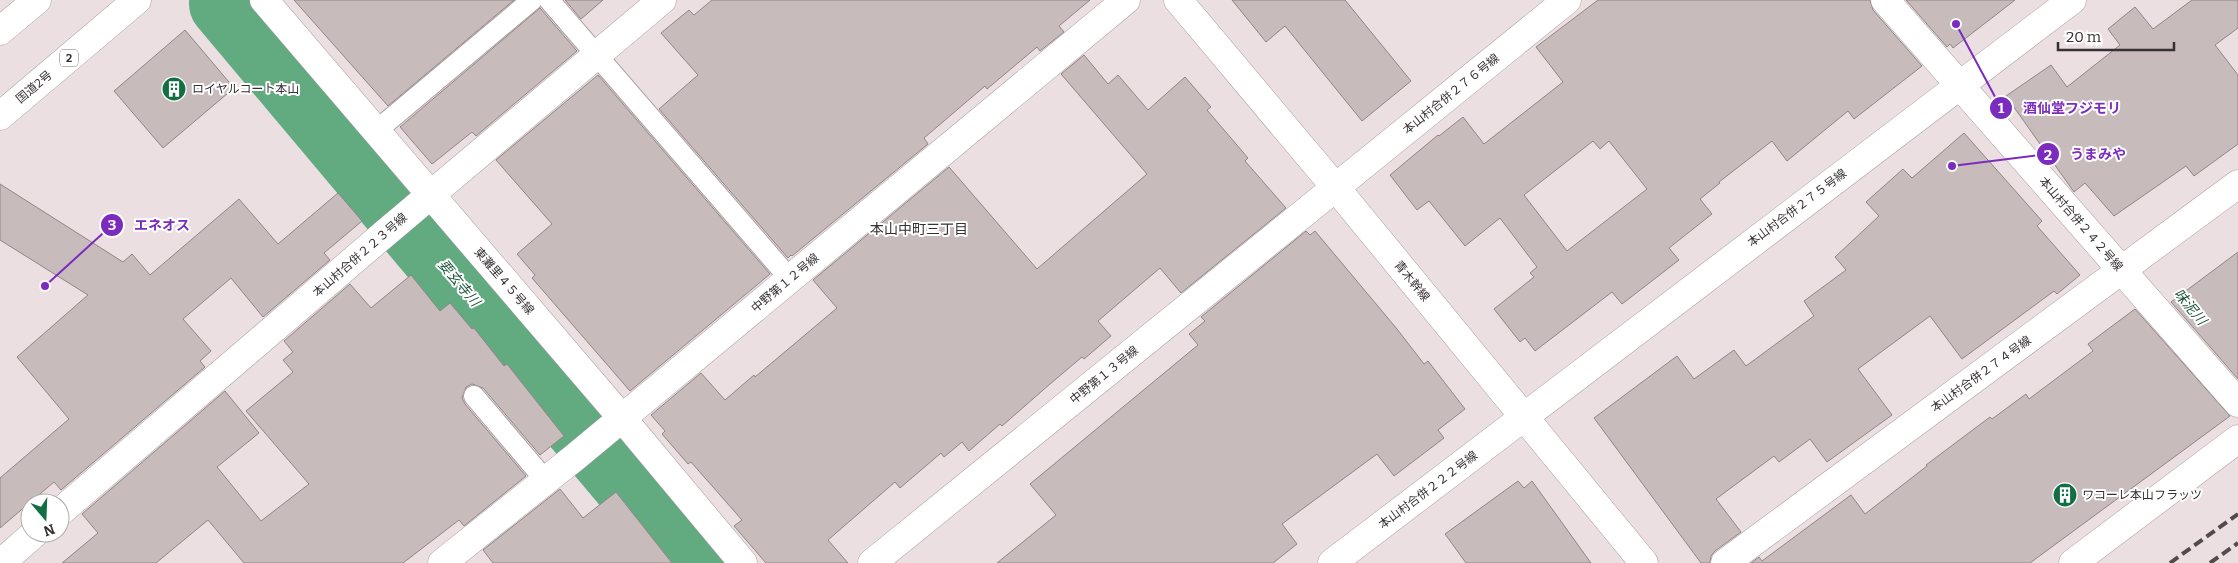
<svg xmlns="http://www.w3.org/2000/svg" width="2238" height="563" font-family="Bitter,'Noto Sans JP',serif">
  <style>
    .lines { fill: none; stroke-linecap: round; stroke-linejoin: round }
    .river { stroke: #62aa80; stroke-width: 70 }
    .building { fill: #c7bbbc; stroke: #918586; fill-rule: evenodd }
    .lane-casing { stroke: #ab9fa1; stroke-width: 22 }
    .street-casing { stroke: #ab9fa1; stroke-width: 29 }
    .secondary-casing { stroke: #ab9fa1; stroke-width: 29 }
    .highway-casing { stroke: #ab9fa1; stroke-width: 29 }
    .lane { stroke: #fff; stroke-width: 20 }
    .street { stroke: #fff; stroke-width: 28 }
    .secondary { stroke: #fff; stroke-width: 28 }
    .highway { stroke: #fff; stroke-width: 28 }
    .rail { stroke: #514b4c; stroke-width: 4; stroke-dasharray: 10 5; stroke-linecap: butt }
    .labels { text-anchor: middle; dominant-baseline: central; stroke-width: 4; stroke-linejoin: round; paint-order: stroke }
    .shield { fill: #fff; stroke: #726f70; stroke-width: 1 }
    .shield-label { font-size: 11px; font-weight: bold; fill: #363132 }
    .street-label { font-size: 12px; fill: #363132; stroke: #fff }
    .poi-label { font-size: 12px; fill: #363132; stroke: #fff; text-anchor: start }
    .neighbourhood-label { font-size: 14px; fill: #363132; stroke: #fff }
    .water-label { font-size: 14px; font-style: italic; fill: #205639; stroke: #fff }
    .leader { fill: none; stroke: #7b2cbf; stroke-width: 2 }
    .callout-dot { fill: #7b2cbf; stroke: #fff; stroke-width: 2 }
    .mark-label { font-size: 15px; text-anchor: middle; font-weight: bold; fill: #fff }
    .callout-label { font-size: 14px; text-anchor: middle; font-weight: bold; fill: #7b2cbf; stroke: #fff; stroke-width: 4; stroke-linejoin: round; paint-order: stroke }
  </style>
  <rect width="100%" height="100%" fill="#ecdfe1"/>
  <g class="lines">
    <path class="river" d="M 224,4 L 694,563"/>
  </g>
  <path class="building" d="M 294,0 L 514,0 L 388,106 Z
    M 565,0 L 603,0 L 581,19 Z
    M 712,0 L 1090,0 L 1059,26 L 1064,32 L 1040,51 L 1037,47 L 987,89 L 985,86 L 924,138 L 928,144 L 792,256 L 791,255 L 788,258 L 659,109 L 698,75 L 661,33 L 689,10 L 694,15 Z
    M 1232,0 L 1345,0 L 1411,81 L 1362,121 L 1285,26 L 1266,42 Z
    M 1598,0 L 1870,0 L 1873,10 L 1922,66 L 1854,119 L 1848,111 L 1787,161 L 1772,141 L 1719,182 L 1720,183 L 1700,199 L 1712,214 L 1669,248 L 1679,260 L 1622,304 L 1612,292 L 1535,351 L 1525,338 L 1520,342 L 1494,309 L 1534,277 L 1530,273 L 1537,267 L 1500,218 L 1465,246 L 1429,201 L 1417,210 L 1390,175 L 1438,135 L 1439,136 L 1463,117 L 1484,144 L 1563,82 L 1536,47 ZM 1593,141 L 1600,149 L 1609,141 L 1647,189 L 1567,251 L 1524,195 Z
    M 1906,0 L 2015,0 L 1953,48 L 1950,44 L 1947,47 Z
    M 2192,0 L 2238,0 L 2238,28 L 2215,45 L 2238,75 L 2238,144 L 2194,176 L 2186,166 L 2114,216 L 2085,183 L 2074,192 L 2006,96 L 2051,65 L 2067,87 L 2120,45 L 2108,29 L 2135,7 L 2153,29 Z
    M 540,8 L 577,51 L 476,136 L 472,132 L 432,164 L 400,127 Z
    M 185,30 L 234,88 L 163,148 L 114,91 Z
    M 1084,55 L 1108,84 L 1118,75 L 1148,110 L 1185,77 L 1211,107 L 1207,110 L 1248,158 L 1245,161 L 1286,208 L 1181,293 L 1160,268 L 1098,321 L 1111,336 L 1084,359 L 1082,357 L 1050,384 L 1002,426 L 1000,424 L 969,451 L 962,442 L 944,457 L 941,453 L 900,488 L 895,482 L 828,540 L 848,563 L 766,563 L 734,526 L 742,520 L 691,462 L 688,464 L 662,434 L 665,431 L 651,415 L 701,373 L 725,400 L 754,375 L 755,377 L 837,308 L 813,280 L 949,167 L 1037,269 L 1147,174 L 1061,74 Z
    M 598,75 L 770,274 L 630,391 L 532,278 L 535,275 L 517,254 L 552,224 L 496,160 Z
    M 1964,133 L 2042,221 L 2037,226 L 2080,275 L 2057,294 L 2054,291 L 1962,359 L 1930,316 L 1858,369 L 1892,415 L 1827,462 L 1810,439 L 1779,462 L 1774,456 L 1716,499 L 1741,532 L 1715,551 L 1711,556 L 1710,563 L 1701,563 L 1594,418 L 1677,356 L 1694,379 L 1734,350 L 1746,366 L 1814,316 L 1804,301 L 1846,270 L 1835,257 L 1879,216 L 1866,202 L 1903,169 L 1912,178 Z
    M 0,184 L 123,262 L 132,254 L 150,275 L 239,199 L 278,244 L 338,193 L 362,221 L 324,253 L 330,260 L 263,317 L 231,278 L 183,319 L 211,351 L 200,361 L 205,367 L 61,490 L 54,482 L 0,528 L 0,478 L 69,419 L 17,357 L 88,295 L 0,240 Z
    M 1306,231 L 1310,235 L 1315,231 L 1397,329 L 1424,364 L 1428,361 L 1465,409 L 1438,430 L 1444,438 L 1394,476 L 1377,454 L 1282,524 L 1297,544 L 1273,563 L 997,563 L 1056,515 L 1030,484 L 1198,345 L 1189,334 L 1205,321 L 1201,317 Z
    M 2238,252 L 2238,379 L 2171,302 Z
    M 411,275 L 440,311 L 450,303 L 472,329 L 474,328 L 504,366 L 507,364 L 564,436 L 540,455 L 483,388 L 472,384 L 466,387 L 462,398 L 465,404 L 526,476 L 464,526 L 459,520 L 403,563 L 244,563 L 208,520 L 156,563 L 62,563 L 98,533 L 82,514 L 225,391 L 259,433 L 217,467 L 261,521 L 309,484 L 246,411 L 293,372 L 283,360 L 293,352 L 284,341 L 350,284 L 371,308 Z
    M 2135,309 L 2230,416 L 2030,563 L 1751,563 L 1759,557 L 1762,561 L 1851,495 L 1865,514 L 1927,466 L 1926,465 L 1990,417 L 1992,419 L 2026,394 L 2029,399 L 2093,351 L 2088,344 Z
    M 1518,481 L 1524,488 L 1532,481 L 1591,563 L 1466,563 L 1445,534 Z
    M 560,489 L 583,518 L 616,492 L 672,563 L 493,563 L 483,550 Z"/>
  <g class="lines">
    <defs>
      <path id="lane" d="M 549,0 L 790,279
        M 376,131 L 532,0
        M 474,396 L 546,481"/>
      <path id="street" d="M 264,0 L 622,418 L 743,563
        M 1885,0 L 2238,403
        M 60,512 L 383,235 L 662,0
        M 1,563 L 35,533
        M 442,563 L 574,458 L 1126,0
        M 872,563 L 1567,0
        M 1725,563 L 2238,184
        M 2073,563 L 2238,439"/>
      <path id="secondary" d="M 1178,0 L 1336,188 L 1644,563
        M 1332,563 L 2072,0"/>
      <path id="highway" d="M 0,31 L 37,0
        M 0,116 L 137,0"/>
    </defs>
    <use href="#lane" class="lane-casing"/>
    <use href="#street" class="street-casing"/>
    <use href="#secondary" class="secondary-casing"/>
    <use href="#highway" class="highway-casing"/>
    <use href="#lane" class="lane"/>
    <use href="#street" class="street"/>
    <use href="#secondary" class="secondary"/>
    <use href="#highway" class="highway"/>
    <path class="rail" d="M 2170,563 L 2238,514
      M 2210,563 L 2238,543"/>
  </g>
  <defs>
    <symbol id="building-disc" viewBox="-11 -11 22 22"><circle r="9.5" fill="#126f44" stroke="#fff"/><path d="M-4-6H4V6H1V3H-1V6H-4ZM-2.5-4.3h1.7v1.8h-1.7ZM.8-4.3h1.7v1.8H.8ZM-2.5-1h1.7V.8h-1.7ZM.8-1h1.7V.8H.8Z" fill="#fff"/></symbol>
  </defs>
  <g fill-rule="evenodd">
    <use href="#building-disc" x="160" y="75" width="28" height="28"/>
    <use href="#building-disc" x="2051" y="481" width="28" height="28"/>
  </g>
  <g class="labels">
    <rect class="shield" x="60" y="49.5" width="18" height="17" rx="4"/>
    <g class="shield-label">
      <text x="69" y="58">2</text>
    </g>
    <g class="street-label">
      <text transform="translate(34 87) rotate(-40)">国道2号</text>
      <text transform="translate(1451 94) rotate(-39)">本山村合併２７６号線</text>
      <text transform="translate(1797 208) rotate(-37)">本山村合併２７５号線</text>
      <text transform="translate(2081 224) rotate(49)">本山村合併２４２号線</text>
      <text transform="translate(360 255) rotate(-41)">本山村合併２２３号線</text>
      <text transform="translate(504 281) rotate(49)">東灘里４５号線</text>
      <text transform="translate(1412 281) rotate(51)">青木幹線</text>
      <text transform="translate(785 283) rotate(-40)">中野第１２号線</text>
      <text transform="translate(1981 374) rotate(-36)">本山村合併２７４号線</text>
      <text transform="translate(1104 375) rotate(-39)">中野第１３号線</text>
      <text transform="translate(1428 490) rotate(-37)">本山村合併２２２号線</text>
    </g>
    <g class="poi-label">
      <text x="192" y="89">ロイヤルコート本山</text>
      <text x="2082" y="495">ワコーレ本山フラッツ</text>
    </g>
    <g class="neighbourhood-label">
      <text x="919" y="229">本山中町三丁目</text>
    </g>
    <g class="water-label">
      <text transform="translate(459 283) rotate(50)">要玄寺川</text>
      <text transform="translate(2190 307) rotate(50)">味泥川</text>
    </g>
  </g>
  <path class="leader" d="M1956 24L2001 108M1952 166L2048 154M45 286L112 225"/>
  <g class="callout-dot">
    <circle cx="1956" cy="24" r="5"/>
    <circle cx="1952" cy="166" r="5"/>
    <circle cx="45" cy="286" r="5"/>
    <circle cx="2001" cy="108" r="12"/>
    <circle cx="2048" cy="154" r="12"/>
    <circle cx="112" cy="225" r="12"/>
  </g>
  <g class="mark-label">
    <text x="2001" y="113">1</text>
    <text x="2048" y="160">2</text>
    <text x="112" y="230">3</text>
  </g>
  <g class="callout-label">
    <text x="2072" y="113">酒仙堂フジモリ</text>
    <text x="2098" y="159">うまみや</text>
    <text x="162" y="230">エネオス</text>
  </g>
  <g transform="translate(45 518) rotate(161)"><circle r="24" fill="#ffffff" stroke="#afadad"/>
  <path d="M0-4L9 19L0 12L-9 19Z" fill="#126f44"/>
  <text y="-8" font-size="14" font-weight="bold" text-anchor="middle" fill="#363132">N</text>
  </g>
  <path d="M2058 42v8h116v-8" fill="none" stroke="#363132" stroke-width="2.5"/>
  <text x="2066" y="42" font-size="15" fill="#363132" stroke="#ffffff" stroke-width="4" paint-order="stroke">20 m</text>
</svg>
